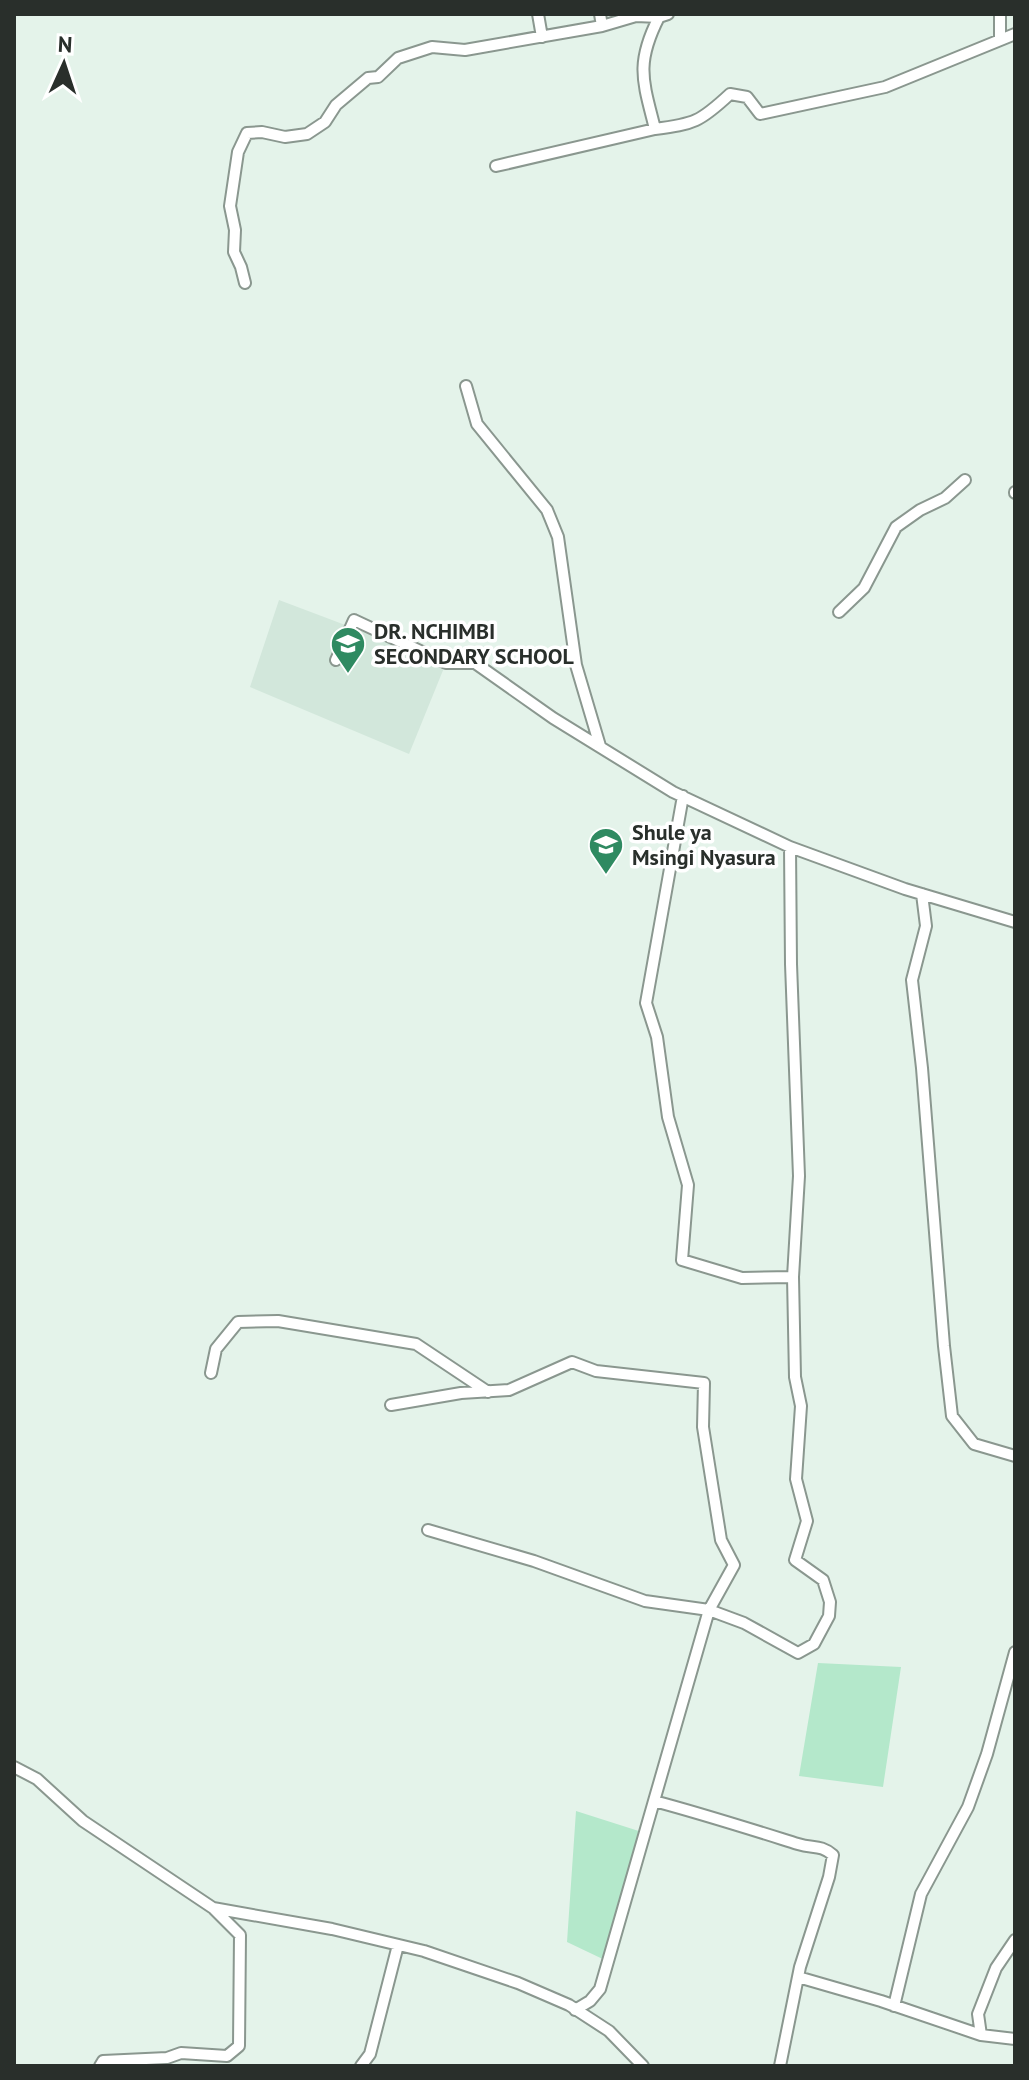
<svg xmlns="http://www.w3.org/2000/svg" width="1029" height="2080" font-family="'PT Sans',sans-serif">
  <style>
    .built { fill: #d2e7db }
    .green { fill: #b4e8cb }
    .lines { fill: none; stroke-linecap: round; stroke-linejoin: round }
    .street-casing { stroke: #8a978f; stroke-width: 14 }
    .street { stroke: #fff; stroke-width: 10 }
    .labels { text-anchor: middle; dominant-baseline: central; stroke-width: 7; stroke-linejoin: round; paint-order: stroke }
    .poi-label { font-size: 22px; font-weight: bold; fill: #292f2b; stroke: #fff; text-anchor: start }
  </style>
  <rect width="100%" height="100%" fill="#e4f3ea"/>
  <path class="built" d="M 279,600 L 446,663 L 409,754 L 250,687 Z"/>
  <path class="green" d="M 818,1663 L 901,1667 L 883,1787 L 799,1776 Z
    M 576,1811 L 645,1833 L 609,1962 L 567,1942 Z"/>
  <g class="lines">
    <defs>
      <path id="street" d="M 538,14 L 542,37
        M 600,14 L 602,26
        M 1000,14 L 1000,39
        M 659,17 C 635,64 643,81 655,129 C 694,124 700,122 730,94 L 747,97 L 760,114 L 885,87 L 1015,34
        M 496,166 L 655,129
        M 245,283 L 241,267 L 234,252 L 235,230 L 230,206 L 238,152 L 247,133 L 262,132 L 285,137 L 307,134 L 325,122 L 336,105 L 368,78 L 378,77 L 398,58 L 432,47 L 465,50 L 602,26 L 636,16 L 659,17 L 668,14
        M 466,386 L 477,424 L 547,510 L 558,537 L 576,665 L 600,746
        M 1015,493 L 1015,492
        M 839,612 L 864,588 L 896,527 L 920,510 L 945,498 L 965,480
        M 336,660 L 354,620 L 446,663 L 475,663 L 553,718 L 673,792 L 790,847 L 905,889 L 1015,922
        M 683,796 L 646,1003 L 657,1037 L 668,1117 L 688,1185 L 682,1260 L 742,1278 L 793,1277 L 799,1176 L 791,964 L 790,847
        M 922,894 L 926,926 L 912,980 L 922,1068 L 944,1346 L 952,1416 L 974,1444 L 1015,1456
        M 211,1373 L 216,1349 L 238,1322 L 278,1321 L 416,1344 L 488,1392
        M 391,1405 L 461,1393 L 509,1390 L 572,1362 L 596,1371 L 704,1383 L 703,1427 L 721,1540 L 734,1565 L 709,1610 L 654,1801
        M 428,1530 L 534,1561 L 645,1601 L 709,1610 L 744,1623 L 798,1653 L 814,1644 L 829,1616 L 830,1602 L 823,1580 L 795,1560 L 807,1521 L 796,1479 L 801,1406 L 795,1377 L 793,1277
        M 14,1767 L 37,1779 L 83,1821 L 213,1908 L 332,1929 L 424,1951 L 518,1983 L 569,2005 L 609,2031 L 643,2066
        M 1015,1940 L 996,1968 L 978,2014 L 981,2035 L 1015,2039
        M 798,1977 L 881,2001 L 981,2035
        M 894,2006 L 921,1894 L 968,1807 L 987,1754 L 1015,1652
        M 575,2010 L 590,2001 L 600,1989 L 654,1801 C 703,1814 750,1829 798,1844 C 813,1849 820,1844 833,1855 L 829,1877 L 800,1967 L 780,2066
        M 100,2066 L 103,2061 L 167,2058 L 181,2053 L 227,2056 L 239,2046 L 240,1935 L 214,1909
        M 361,2066 L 370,2054 L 398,1945"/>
    </defs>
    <use href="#street" class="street-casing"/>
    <use href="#street" class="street"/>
  </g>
  <defs>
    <symbol id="school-pin" viewBox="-11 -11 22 30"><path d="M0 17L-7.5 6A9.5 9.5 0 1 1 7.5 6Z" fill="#2f8a61" stroke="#fff"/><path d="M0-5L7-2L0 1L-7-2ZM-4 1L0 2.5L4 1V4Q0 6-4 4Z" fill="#fff"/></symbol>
  </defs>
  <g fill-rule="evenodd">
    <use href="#school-pin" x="328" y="624" width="40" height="54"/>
    <use href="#school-pin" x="586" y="825" width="40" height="54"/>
  </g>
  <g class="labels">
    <g class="poi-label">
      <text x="374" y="631">DR. NCHIMBI<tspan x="374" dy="25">SECONDARY SCHOOL</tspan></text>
      <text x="632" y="832">Shule ya<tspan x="632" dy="25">Msingi Nyasura</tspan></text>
    </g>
  </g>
  <rect width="1029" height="2080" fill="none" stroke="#292f2b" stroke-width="32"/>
  <g transform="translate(64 64) rotate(3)" stroke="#ffffff" stroke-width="6" paint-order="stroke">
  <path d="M0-6L14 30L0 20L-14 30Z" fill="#292f2b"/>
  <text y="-12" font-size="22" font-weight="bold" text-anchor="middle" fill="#292f2b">N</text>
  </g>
</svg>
